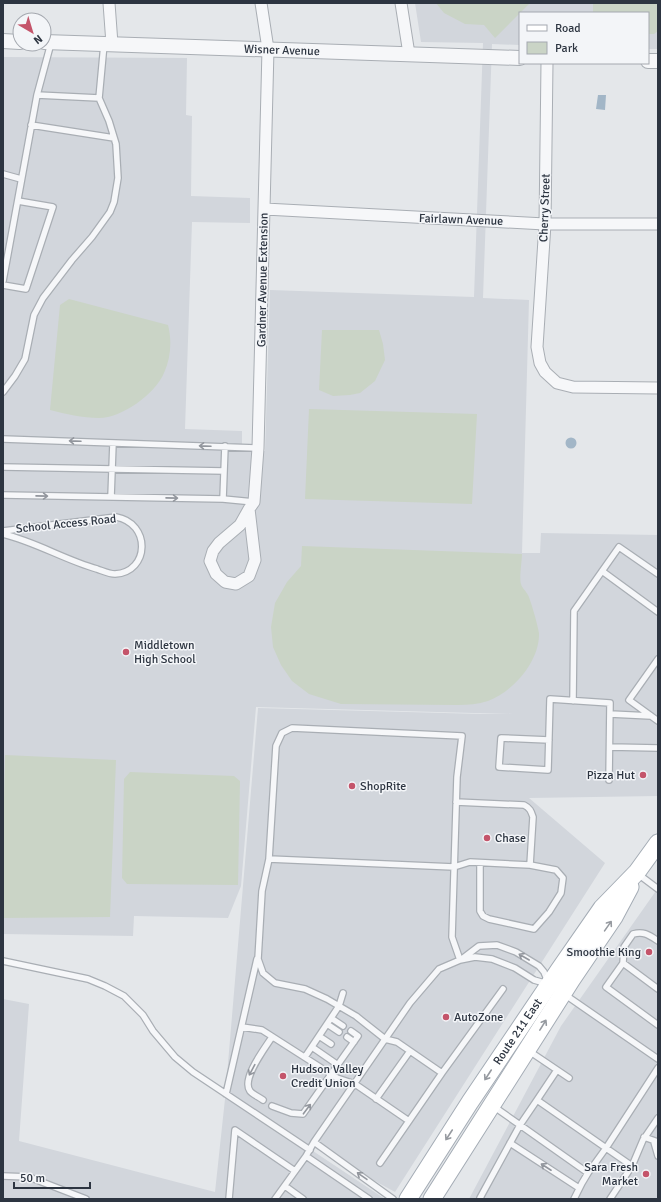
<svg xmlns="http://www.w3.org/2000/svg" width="661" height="1202" font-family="Signika,sans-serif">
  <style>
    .built { fill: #d2d6dc }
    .green { fill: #cad4c6 }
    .water { fill: #a2b6c7 }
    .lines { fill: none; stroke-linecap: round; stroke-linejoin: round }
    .service-casing { stroke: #a9aeb4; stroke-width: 8 }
    .minor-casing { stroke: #a9aeb4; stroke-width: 13 }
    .tertiary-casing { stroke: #a9aeb4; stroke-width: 16 }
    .primary-casing { stroke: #a4acb5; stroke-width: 19 }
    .service { stroke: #f6f7f9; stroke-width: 5.5 }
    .minor { stroke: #f6f7f9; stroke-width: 11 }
    .tertiary { stroke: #f6f7f9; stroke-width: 14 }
    .primary { stroke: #fff; stroke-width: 17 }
    .oneway { stroke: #92969d }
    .oneway2 { stroke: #969aa0 }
    .poi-dot { fill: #c4546a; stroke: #f3f5f8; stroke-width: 1.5 }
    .labels { text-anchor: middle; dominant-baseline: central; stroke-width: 3; stroke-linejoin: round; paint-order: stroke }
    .street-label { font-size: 12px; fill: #2d3541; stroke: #f3f5f8 }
    .poi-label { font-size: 12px; fill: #2d3541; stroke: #f3f5f8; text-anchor: start }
  </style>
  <rect width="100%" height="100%" fill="#e4e7ea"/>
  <path class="built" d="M 415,3 L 658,3 L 658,49 L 648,49 L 648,13 L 520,13 L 520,45 L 492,44 L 483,298 L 529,300 L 522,553 L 540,553 L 541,533 L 658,535 L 658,796 L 529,798 L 605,863 L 395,1192 L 280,1129 L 385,1199 L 3,1199 L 3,999 L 29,1004 L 19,1141 L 215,1192 L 225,1099 L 258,708 L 481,714 L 513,714 L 256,707 L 241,886 L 228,918 L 134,916 L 133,936 L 3,934 L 3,57 L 187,58 L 186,115 L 192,116 L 191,196 L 250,198 L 250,223 L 192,222 L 185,429 L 242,431 L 242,450 L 265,451 L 270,290 L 474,297 L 483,43 L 421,42 Z
    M 658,888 L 658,1199 L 469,1199 L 561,1026 Z"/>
  <path class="green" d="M 436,3 L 530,3 L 495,38 L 484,25 L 465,24 L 444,13 Z
    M 593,3 L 658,3 L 658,31 L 654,34 L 648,34 L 648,13 L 593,13 Z
    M 69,299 L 168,325 C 172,340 171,358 164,373 C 155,394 122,418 99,418 C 82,418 66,414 50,410 L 60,305 Z
    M 322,330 L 379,330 L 383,344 L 385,360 L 375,381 L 360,393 L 350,395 L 333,396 L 319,390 Z
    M 309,409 L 477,414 L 472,504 L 305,499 Z
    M 302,546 L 522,554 C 522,561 519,578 521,584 C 522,588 526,591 528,595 C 531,601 538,626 539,633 C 540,661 513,692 488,701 C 478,704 468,705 458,705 L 341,704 L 309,694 L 292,681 L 281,665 L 273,647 L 271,627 L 275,603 L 287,582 L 301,566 Z
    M 5,755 L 116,760 L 110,917 L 3,918 L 3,843 Z
    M 130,772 L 234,776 L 240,781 L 238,885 L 127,884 L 122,878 L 124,779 Z"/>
  <path class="water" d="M 598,95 L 606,95 L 605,110 L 596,109 Z
    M565.5 443a5.5 5.5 0 1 1 11 0a5.5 5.5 0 1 1-11 0Z"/>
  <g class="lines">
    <defs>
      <path id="service" d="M 37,95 L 99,98
        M 31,125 L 114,138
        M 3,174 L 21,179
        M 3,281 L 37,95 L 51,43
        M 3,285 L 26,289 L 53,207 L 18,201
        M 3,392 L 15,376 L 25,359 L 34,315 L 43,298 L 72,260 L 92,237 L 110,212 L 114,202 L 118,178 L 116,144 L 109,121 L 99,98 L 104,44
        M 3,439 L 258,448
        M 3,467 L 224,471
        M 3,495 L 223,499 L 254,502
        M 111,497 L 113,443
        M 223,499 L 225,446
        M 3,531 L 116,517 C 151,523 150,572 115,574 C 109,574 103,571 97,569 C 65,560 36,542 3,534
        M 602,571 L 658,612
        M 658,659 L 629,700 L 658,721
        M 573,701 L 574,611 L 619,547 L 658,574
        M 610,714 L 651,716
        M 549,740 L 501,738 L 499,767 L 548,770 L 550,699 L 610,703 L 609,780
        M 610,747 L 658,748
        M 456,802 L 524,805 C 530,808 531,811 533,817 L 530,865 L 470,862 L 454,867 L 269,859 L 262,891 L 258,959 L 263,973 L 275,983 L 305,989 L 327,999 L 356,1016 L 385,1039 L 397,1042 L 442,1073 L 503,989
        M 269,859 L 276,746 L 282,733 L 292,728 L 462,736 L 457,777 L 452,937 L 460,960
        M 480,863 L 480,911 L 483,916 L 489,919 L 534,929 L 549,912 L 561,893 L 563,878 L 556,870 L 530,865
        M 638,874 L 658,889
        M 462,959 L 479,946 L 497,945 L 516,952 L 539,966 L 544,972 L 548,982
        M 3,961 L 88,979 L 105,986 L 124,996 L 143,1015 L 153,1031 L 175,1057 L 193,1072 L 310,1150
        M 623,963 L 624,947 L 633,934 C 644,931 649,935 658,941
        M 658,989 L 623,963 L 606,987 L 658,1025
        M 564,994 L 658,1059
        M 331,1018 L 343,1026
        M 327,1024 L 339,1032
        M 242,1027 L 262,1030 L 337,1078 L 355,1084 L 409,1121
        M 319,1036 L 331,1044
        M 347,1037 L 354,1042
        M 312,1047 L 338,1065
        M 529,1051 L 569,1078
        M 305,1057 L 339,1006 L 343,993
        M 226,1094 L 257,959
        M 376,1099 L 410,1051
        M 263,1100 C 259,1097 252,1094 250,1091 C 241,1079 265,1048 272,1037
        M 537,1100 L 557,1070
        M 272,1106 L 291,1113 L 303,1114 L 358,1036 L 351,1031
        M 493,1106 L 520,1125 L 537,1100 L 606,1148 L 658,1068
        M 644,1137 L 658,1142
        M 314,1142 L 393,1199
        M 654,1142 L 658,1156
        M 510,1143 L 579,1188
        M 306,1156 L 369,1199
        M 380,1163 L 442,1073
        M 632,1166 L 643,1140 L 658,1118
        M 3,1176 L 29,1177 L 86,1199
        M 285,1186 L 303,1199
        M 229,1199 L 235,1130 L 295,1171
        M 275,1199 L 306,1156 L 314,1142 L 410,1003 L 439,969 L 460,960 L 475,957 L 492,959 L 515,968 L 534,980 L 548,984
        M 481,1199 L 480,1198 L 520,1125 L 588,1173 L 606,1148 L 632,1166 L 610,1199
        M 574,1199 L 582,1183 L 588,1173"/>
      <path id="minor" d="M 109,3 L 112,44
        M 401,3 L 409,54
        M 547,63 L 545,224 L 537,347 L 540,363 L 545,372 L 557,383 L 573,387 L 658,388
        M 265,209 L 545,224 L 658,224
        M 249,509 L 255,560 L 249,576 L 236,584 L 225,582 L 216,574 L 210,561 L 213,551 L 219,543 L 240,525 L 249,509 L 254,502 L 258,448 L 268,49 L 261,3"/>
      <g id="tertiary">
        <path d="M 3,41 L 20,42"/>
        <path id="s1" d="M 44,42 L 520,58"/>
        <path d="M 648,61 L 658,61"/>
      </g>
      <g id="primary">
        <path id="s2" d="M 408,1199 L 470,1102 L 559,970 L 602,908 L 637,872 L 658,843"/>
        <path d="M 432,1199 L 572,979 L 614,917 L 630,887"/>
      </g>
    </defs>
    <use href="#service" class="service-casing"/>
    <use href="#minor" class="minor-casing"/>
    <use href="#tertiary" class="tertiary-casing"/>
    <use href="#primary" class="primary-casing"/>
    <use href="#service" class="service"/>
    <use href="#minor" class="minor"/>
    <use href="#tertiary" class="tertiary"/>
    <use href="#primary" class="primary"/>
  </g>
  <defs><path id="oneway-shaft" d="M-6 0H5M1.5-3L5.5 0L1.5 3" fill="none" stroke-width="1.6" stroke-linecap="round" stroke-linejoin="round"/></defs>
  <g class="oneway">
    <use href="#oneway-shaft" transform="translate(75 441) rotate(-178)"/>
    <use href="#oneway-shaft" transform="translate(205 446) rotate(-178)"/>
    <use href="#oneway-shaft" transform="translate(42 496) rotate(1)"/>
    <use href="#oneway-shaft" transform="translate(172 498) rotate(1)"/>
    <use href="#oneway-shaft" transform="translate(524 957) rotate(-150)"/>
    <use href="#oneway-shaft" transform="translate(252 1070) rotate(118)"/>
    <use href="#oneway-shaft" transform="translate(307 1109) rotate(-53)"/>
    <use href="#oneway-shaft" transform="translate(546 1167) rotate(-147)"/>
    <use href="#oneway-shaft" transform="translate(362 1176) rotate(-145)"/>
  </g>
  <g class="oneway2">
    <use href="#oneway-shaft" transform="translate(608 926) rotate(-55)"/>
    <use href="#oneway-shaft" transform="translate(543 1025) rotate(-58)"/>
    <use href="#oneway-shaft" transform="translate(488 1075) rotate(123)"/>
    <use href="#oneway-shaft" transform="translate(449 1135) rotate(123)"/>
  </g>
  <g class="poi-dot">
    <circle cx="126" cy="652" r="4"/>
    <circle cx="643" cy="775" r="4"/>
    <circle cx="352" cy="786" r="4"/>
    <circle cx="487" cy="838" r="4"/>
    <circle cx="649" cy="952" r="4"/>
    <circle cx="446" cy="1017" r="4"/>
    <circle cx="283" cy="1076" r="4"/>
    <circle cx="646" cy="1174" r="4"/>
  </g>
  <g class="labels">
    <g class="street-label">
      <text stroke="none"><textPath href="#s1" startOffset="238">Wisner Avenue</textPath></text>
      <text transform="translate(545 208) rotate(-88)">Cherry Street</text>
      <text transform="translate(461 220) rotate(2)">Fairlawn Avenue</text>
      <text transform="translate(263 280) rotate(-89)">Gardner Avenue Extension</text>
      <text transform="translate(66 524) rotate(-6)">School Access Road</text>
      <text stroke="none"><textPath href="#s2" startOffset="200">Route 211 East</textPath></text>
    </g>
    <g class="poi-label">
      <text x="134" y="645">Middletown<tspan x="134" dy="14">High School</tspan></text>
      <text x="635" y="775" text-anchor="end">Pizza Hut</text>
      <text x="360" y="786">ShopRite</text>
      <text x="495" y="838">Chase</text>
      <text x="641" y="952" text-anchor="end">Smoothie King</text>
      <text x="454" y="1017">AutoZone</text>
      <text x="291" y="1069">Hudson Valley<tspan x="291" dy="14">Credit Union</tspan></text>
      <text x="638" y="1167" text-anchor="end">Sara Fresh<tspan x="638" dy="14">Market</tspan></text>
    </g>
  </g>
  <rect width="661" height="1202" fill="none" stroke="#2d3541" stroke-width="8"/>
  <rect x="519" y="12" width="130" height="52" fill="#f3f5f8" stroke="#a4a8af"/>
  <rect x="527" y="25" width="20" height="6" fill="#ffffff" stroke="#a4a8af"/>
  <text x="555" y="32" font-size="12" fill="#2d3541">Road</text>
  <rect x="527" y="42" width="20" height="12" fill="#cad4c6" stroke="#a4a8af"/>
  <text x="555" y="52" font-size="12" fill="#2d3541">Park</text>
  <g transform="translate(32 32) rotate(142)"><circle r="19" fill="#f3f5f8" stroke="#a4a8af"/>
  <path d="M0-3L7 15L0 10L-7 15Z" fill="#c4546a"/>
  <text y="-6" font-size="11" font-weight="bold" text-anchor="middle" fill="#2d3541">N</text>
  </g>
  <path d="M14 1182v6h76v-6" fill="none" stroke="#2d3541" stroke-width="2"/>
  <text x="20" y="1182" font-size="12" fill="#2d3541" stroke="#f3f5f8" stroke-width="3" paint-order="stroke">50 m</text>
</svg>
